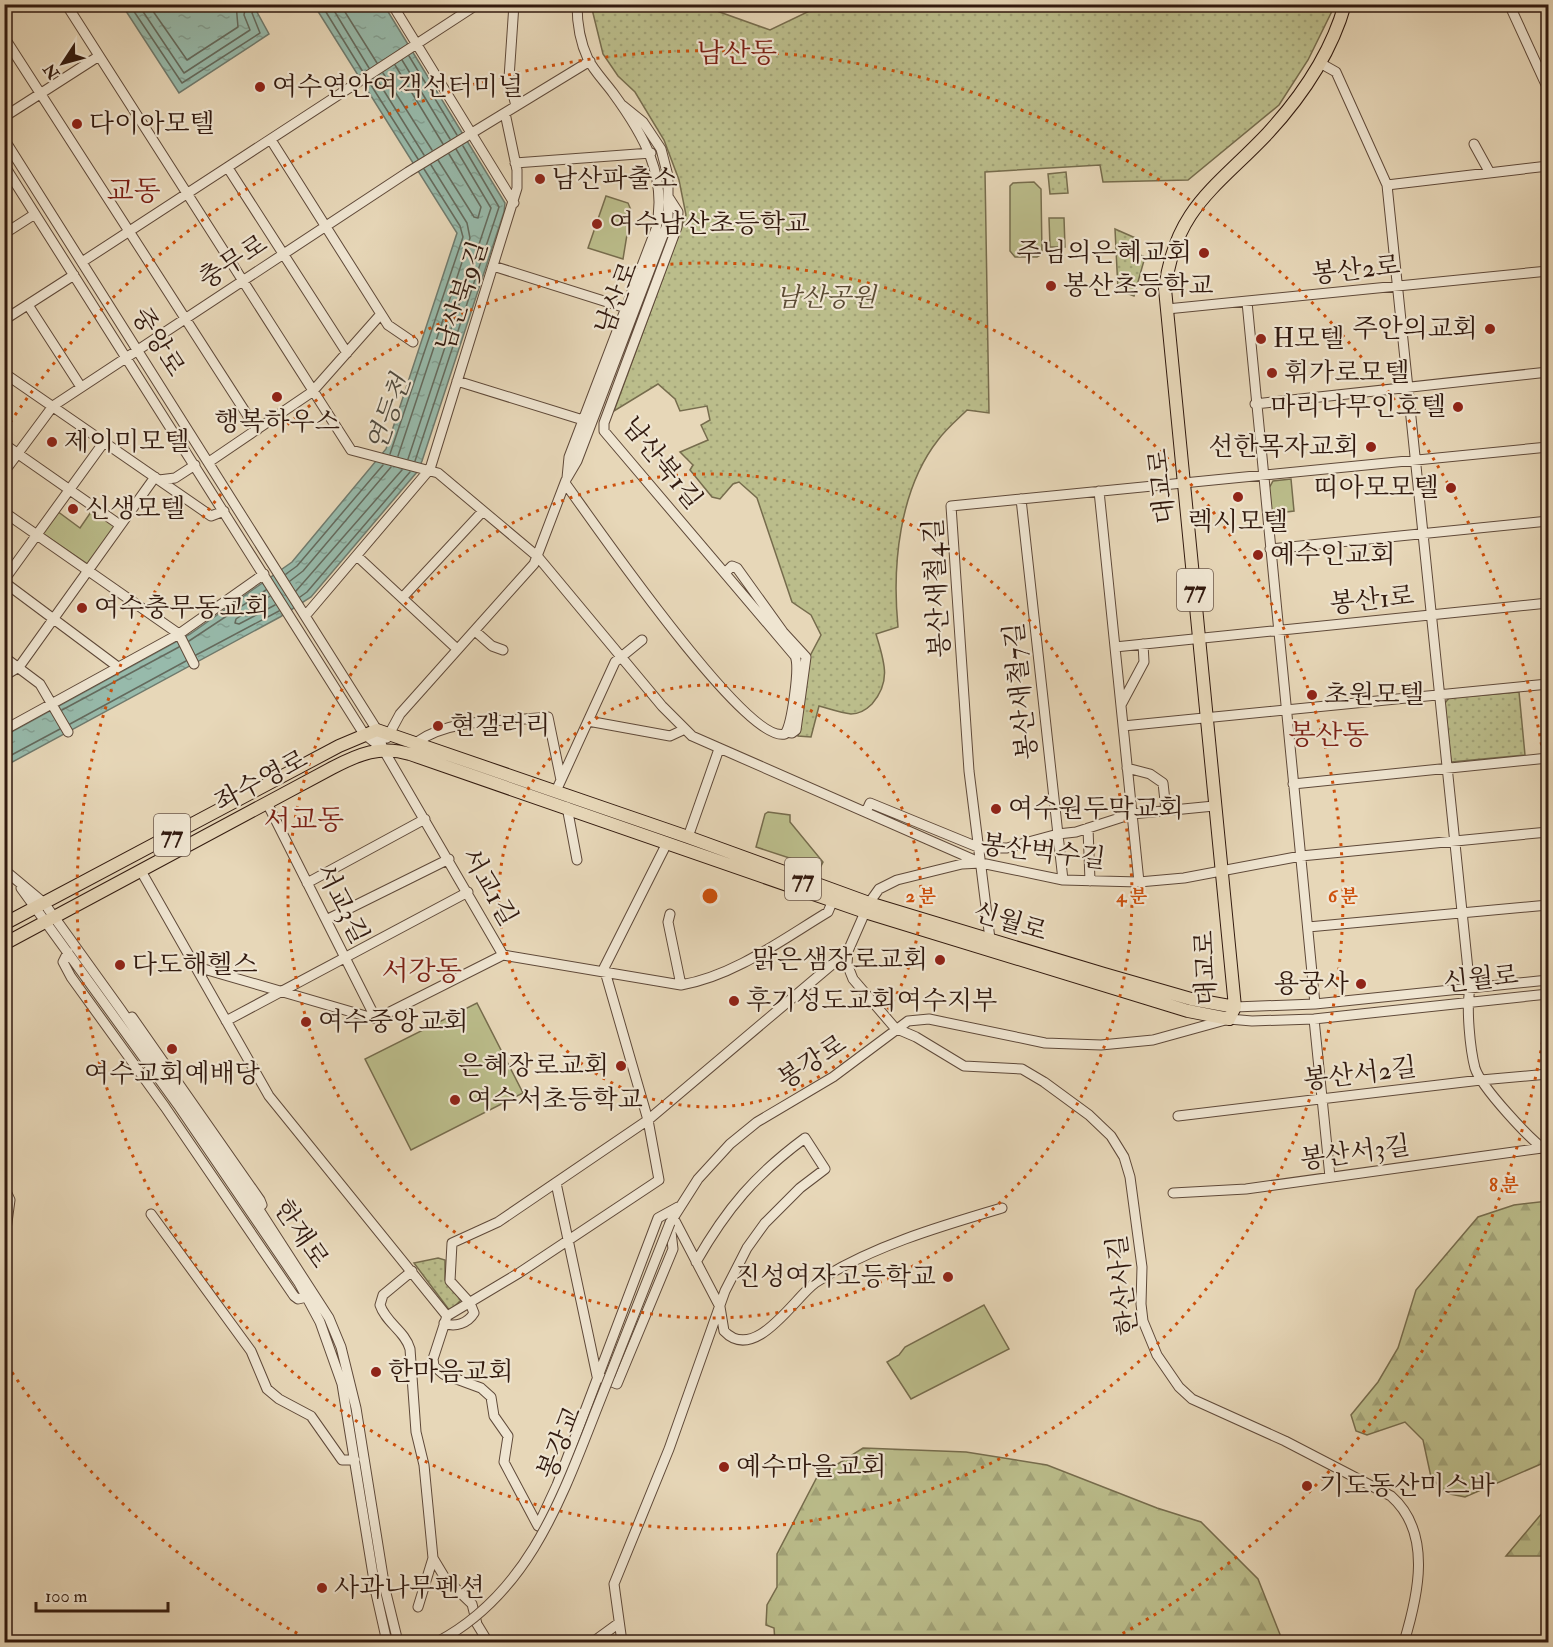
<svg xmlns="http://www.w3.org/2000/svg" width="1553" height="1647" font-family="'IM FELL Double Pica','Noto Serif KR',serif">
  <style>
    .grass { fill: #bbbd8b; stroke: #766c4d; stroke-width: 1.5 }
    .forest { fill: url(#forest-firs); stroke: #766c4d; stroke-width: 1.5 }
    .park { fill: url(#park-dots); stroke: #766c4d; stroke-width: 1.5 }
    .water { fill: url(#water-ripples); stroke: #6f7a6d; stroke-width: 1.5 }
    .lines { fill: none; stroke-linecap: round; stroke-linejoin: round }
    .shore { stroke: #646a5d; stroke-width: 1.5 }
    .ferry { stroke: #504a3e; stroke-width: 1.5; stroke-dasharray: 8 6; stroke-linecap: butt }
    .minor-casing { stroke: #5f4939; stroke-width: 11 }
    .major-casing { stroke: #321a0f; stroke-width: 14 }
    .minor { stroke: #efe5d1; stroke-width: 9 }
    .major { stroke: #e7d7b8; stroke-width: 12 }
    .minor-bridge-casing { stroke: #5f4939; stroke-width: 11; stroke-linecap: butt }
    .minor-bridge { stroke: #efe5d1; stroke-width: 9 }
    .ring { fill: none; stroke: #cd500c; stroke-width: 3; stroke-dasharray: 3 6 }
    .poi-dot { fill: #8f2418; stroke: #efe5d1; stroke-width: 2 }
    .labels { text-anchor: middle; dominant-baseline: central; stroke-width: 4.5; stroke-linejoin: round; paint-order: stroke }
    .shield { fill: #efe5d1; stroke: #6b5749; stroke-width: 1.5 }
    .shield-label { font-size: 24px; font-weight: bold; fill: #321a0f }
    .poi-label { font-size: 26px; fill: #321a0f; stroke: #efe5d1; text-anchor: start }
    .street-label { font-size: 26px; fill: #321a0f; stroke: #efe5d1 }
    .park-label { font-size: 26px; font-style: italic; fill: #5b4b34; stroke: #efe5d1 }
    .water-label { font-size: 27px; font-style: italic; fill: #504a3e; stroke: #efe5d1 }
    .quarter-label { font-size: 28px; fill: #7a1f14; stroke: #efe5d1 }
    .centre { fill: #cd500c; stroke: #efe5d1; stroke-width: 3 }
    .ring-label { font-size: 18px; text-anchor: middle; font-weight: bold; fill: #cd500c; stroke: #efe5d1; stroke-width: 4.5; stroke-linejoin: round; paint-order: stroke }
  </style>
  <defs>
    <pattern id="forest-firs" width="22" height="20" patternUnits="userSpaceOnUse" patternTransform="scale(1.5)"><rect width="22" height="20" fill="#bbbd8b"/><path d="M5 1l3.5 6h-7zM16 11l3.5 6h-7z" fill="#a1a277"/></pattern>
    <pattern id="park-dots" width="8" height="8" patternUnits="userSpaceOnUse" patternTransform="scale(1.5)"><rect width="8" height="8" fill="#bbbd8b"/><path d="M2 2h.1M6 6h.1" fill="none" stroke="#a1a277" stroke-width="1.8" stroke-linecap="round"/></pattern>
    <pattern id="water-ripples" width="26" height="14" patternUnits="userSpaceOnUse" patternTransform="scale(1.5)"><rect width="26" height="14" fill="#97baab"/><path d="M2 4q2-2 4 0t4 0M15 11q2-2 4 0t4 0" fill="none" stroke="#839f92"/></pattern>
  </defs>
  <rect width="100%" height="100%" fill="#e7d7b8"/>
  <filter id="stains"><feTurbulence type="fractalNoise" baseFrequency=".00333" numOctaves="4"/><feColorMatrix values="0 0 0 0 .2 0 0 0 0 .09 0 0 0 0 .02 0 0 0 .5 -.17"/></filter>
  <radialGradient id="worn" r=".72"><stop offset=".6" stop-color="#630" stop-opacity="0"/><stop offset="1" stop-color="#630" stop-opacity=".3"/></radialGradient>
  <path class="grass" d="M 1034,182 L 1041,189 L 1042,254 L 1037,257 L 1015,257 L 1010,251 L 1010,186 L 1013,183 Z
    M 606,196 L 628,203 L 631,210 L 623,259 L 588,248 Z
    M 1049,218 L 1064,218 L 1065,247 L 1050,247 Z
    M 1291,479 L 1294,511 L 1271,514 L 1268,490 L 1273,481 Z
    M 93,509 L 116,526 L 89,565 L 42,533 L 57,511 L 80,528 Z
    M 768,812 L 790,815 L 790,822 L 823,862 L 820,868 L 756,847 L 765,814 Z
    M 477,1003 L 523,1093 L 411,1150 L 365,1059 Z
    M 984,1305 L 1009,1349 L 911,1399 L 887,1362 L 899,1355 L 905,1347 Z"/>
  <path class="forest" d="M 1548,1201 L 1548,1461 L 1465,1497 L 1445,1493 L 1431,1477 L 1423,1440 L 1405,1422 L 1367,1435 L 1356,1431 L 1351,1415 L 1378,1382 L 1398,1348 L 1416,1290 L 1478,1217 L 1514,1205 Z
    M 863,1448 L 966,1452 L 1047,1465 L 1157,1508 L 1201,1522 L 1258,1579 L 1283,1642 L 775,1642 L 774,1628 L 766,1625 L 767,1605 L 777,1587 L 777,1554 L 817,1477 Z
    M 1548,1506 L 1548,1556 L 1506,1556 Z"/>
  <path class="park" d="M 824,4 L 1335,5 L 1308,60 L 1279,105 L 1188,180 L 1103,182 L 1100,165 L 985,172 L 989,413 L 967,410 C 958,419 946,429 938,440 C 899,490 892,566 898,627 L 876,634 C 884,661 892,681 872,704 C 867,709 859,714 851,714 C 841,713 830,709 819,706 L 811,737 L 798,736 L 810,656 L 821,635 L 811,615 L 792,602 L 757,498 L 739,482 L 733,484 L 720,499 L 712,497 L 690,470 L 693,465 L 680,452 L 708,440 L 701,425 L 710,420 L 707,406 L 680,411 L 675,399 L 658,384 L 614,411 L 686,215 L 679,180 L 664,140 L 635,92 L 618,76 L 603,54 L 591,5 L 700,5 L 770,30 Z
    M 1066,172 L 1068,193 L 1050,194 L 1048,174 Z
    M 1115,229 L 1140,240 L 1135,253 L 1145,257 L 1134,296 L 1118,290 Z
    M 1519,692 L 1525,755 L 1451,762 L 1445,703 L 1449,698 Z
    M 438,1258 L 445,1260 L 445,1280 L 461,1300 L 450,1311 L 414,1263 Z"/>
  <path class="water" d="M 122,5 L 268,5 L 257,12 L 269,34 L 179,93 Z
    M 314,5 L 384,5 L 505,203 L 504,212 L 422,461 L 417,472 L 311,597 L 280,617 L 5,766 L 4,736 L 190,634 L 292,562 L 386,449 L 457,233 Z"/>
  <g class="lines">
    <path class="shore" d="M 129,4 L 182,83 L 260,33 L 252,13 L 257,4
      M 138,4 L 184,73 L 250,30 L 244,15 L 246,4
      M 148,4 L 187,60 L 238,27 L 236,4
      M 321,4 L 363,72
      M 330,4 L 369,68
      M 340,4 L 377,63
      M 409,56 L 457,135
      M 402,60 L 450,139
      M 395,65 L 443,144
      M 383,73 L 432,150
      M 376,78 L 424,155
      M 369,82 L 418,159
      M 438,160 L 474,217 L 478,218 L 481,207 L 449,154
      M 390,454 L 463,237 L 460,226 L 424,169
      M 398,456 L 470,238 L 467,223 L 431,165
      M 408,459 L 491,208 L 456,149
      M 415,461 L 499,207 L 463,146
      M 286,574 L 297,566 L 383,465
      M 290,581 L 303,571 L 391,467
      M 296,591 L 402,470
      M 270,596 L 236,619 L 235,623 L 239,624 L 275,605
      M 300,597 L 307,592 L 410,472
      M 189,641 L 266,590
      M 196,655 L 279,611
      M 62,710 L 179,647
      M 70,724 L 186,661
      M 4,759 L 60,729"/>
    <path class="ferry" d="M 261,4 L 263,8"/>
    <defs>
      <path id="minor" d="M 66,4 L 351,450 L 438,473 L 538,557 L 662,706 L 692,736 L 979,862
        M 392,4 L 514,203
        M 514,4 L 509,78 L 516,106
        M 577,4 C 577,23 580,42 588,59 C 594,71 605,82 613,93 C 643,134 668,176 656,229 L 569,457 L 567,478 L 577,461 L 668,222 L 668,176 L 661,149 L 643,122 L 622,105
        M 1509,4 L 1548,89
        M 4,37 L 257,430
        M 1320,63 L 1336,72 L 1387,185 L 1470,989 C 1466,1007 1470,1049 1475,1068 C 1481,1087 1531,1141 1548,1152
        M 4,117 L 99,56
        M 4,139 L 377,730 L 383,749 L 503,955
        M 271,140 L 388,325 L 413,342
        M 1474,144 L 1490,173
        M 515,163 L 651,153
        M 4,165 L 364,734 L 383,749
        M 228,168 L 347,353
        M 1387,185 L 1548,166
        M 4,234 L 35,214
        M 82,262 L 478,4
        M 493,266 L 626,308
        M 1247,302 L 1315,1004
        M 28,305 L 81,387
        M 1167,309 L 1548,271
        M 4,320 L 74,275
        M 4,373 L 211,516 L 224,511
        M 457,381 L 583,420
        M 1255,404 L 1548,372
        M 4,444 L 120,525
        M 209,462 L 312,392 L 381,314
        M 4,472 L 53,406 L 408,172 L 590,61
        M 159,480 L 175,478 L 195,465
        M 565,483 C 592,520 746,745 785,734 C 792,724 800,667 795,656 L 604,431 L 604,423 L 677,227 L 678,212 L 669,198
        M 1099,491 L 1139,882
        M 1021,499 L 1063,880
        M 4,512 L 179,634 L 194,664
        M 1270,549 L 1548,521
        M 357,556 L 457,649
        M 726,572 L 732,566 L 737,568 L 783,632 L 806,657 L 796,730 L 792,733 L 786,732
        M 4,580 L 104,442
        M 4,582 L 118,667
        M 402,598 L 483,511
        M 306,615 L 430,469 L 517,188 L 517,170 L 505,113
        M 475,631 L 492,646 L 503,650
        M 1115,647 L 1548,603
        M 4,657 L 40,684 L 68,732
        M 4,676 L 19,667 L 155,477
        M 1121,705 L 1144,662 L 1143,644
        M 588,721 L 670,736 L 683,730
        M 1123,726 L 1548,684
        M 4,730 L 179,634 L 264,574
        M 387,738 L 400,714 L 534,564 L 566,480
        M 417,742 C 452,717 506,722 548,717 L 561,780
        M 1127,768 L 1150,774 L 1163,783 L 1166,810
        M 1293,784 L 1548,758
        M 556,791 L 615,662 L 642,640
        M 267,803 L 376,1019
        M 567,807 L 577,860
        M 866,812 L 870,803 L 980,848 L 1007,848 L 1058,834 L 1076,832 L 1132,814 L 1214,806
        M 1088,828 L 1090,881
        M 688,837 L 719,749
        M 141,871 L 269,1096 L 447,1316
        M 8,873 L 44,903 L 121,1010 L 258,1208 L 329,1318 L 341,1347 L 356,1408 L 385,1589 L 398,1642
        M 307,883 L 425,819
        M 21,888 L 178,1105 L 299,1283 L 320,1322 L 342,1384 L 376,1593 L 387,1642
        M 670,914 L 668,922 L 681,985
        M 326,920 L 449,859
        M 1308,927 L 1548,905
        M 990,939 L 969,771 L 951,506 L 1548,447
        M 68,952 L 63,962 L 71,977 L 165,1107 L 294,1296 L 298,1299 L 307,1297
        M 503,955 L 681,985 C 734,976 783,939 828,912 L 833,900
        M 197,967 L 376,1019
        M 1235,1007 L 1315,1004 L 1548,980
        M 132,1017 L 260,1200 L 262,1205 L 258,1208
        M 376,1019 L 503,955
        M 1314,1019 L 1330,1177
        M 226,1021 L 468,892
        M 1178,1116 L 1481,1080 L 1548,1074
        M 556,1183 L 597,1376
        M 4,1187 L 10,1200 L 4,1245
        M 1173,1193 L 1246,1189 L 1542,1148
        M 151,1214 L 251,1351 L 267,1389 L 279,1399 L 311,1416 L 342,1460 L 355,1460
        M 673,1217 L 720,1307 L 724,1331 C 755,1364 795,1297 815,1283 C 869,1247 941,1226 1002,1208
        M 412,1271 L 383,1295 L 380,1305 C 386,1323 405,1331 410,1349 L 416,1432 L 424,1465 L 433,1558 L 445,1578 L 472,1604 L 477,1624 L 488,1642
        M 444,1323 C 455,1328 468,1323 474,1313 L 470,1303 L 450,1281 L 452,1243 L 498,1222 L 648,1120 L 848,951
        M 597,1376 L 617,1384 L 673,1249 L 670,1223 L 698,1179 L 730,1144 L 757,1122 L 833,1077 L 908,1021 L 929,1019 L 1045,1043 L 1101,1045 L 1153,1040 L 1229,1019 L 1252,1021 L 1314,1019 L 1548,994
        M 538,1526 L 504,1462 L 508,1436 L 494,1416 L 491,1397 L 481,1388 L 443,1374 L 434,1366 L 433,1359 L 447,1316 L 519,1273 L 659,1180 L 648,1120 L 604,968 L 667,843
        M 538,1526 L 557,1485 L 658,1218 L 678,1207
        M 418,1607 L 433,1558
        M 593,1642 L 619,1623
        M 622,1642 L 614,1584 L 669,1449 L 725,1291 L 747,1248 L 765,1223 L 800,1188 L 825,1169 L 805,1138 C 755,1175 727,1208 696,1262
        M 1404,1642 C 1418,1596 1433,1533 1391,1496 L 1285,1441 L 1192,1399 L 1179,1387 L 1157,1355 L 1143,1321 L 1141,1304 L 1142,1267 L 1130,1177 L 1124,1157 L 1111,1136 L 1089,1115 L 1044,1082 L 1022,1069 L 964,1066 L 916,1037 L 895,1028 L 853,979 L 847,964 L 848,951 L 869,903 L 879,889 L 897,880 L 962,864 L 981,863 L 1063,880 L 1139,882 L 1184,878 L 1301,856 L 1548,832"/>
      <path id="major" d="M 4,924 L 339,746 L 377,730 L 688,837 L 869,903 L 1104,974 L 1191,999 L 1235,1007
        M 4,944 L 332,768 C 359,754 380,745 410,754 L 865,912 L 1188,1011 L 1229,1019 L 1235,1007 L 1165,289 C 1175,208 1217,187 1268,133 C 1302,96 1331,54 1345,4"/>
    </defs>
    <use href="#minor" class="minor-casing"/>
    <use href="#major" class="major-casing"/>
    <use href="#minor" class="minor"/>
    <use href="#major" class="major"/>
    <defs>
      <path id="minor-bridge" d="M 437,1642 C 532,1592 564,1491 601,1398 C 624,1339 647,1281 670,1223"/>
    </defs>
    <use href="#minor-bridge" class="minor-bridge-casing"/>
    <use href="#minor-bridge" class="minor-bridge"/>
  </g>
  <g class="ring">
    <circle cx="710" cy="896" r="211"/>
    <circle cx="710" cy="896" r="422"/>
    <circle cx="710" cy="896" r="633"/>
    <path d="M1548 1006A845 845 0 0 1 1107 1642M313 1642A845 845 0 0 1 5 1362M5 430A845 845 0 0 1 1548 786"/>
  </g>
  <g class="poi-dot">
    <circle cx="260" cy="87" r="6"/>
    <circle cx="77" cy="124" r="6"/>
    <circle cx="540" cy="179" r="6"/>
    <circle cx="597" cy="224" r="6"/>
    <circle cx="1204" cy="253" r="6"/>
    <circle cx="1051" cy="286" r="6"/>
    <circle cx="1490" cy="329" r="6"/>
    <circle cx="1261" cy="339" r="6"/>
    <circle cx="1272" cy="373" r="6"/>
    <circle cx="277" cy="397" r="6"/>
    <circle cx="1458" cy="407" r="6"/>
    <circle cx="52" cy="442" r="6"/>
    <circle cx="1371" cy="447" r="6"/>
    <circle cx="1451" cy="488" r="6"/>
    <circle cx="1238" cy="497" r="6"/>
    <circle cx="73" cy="509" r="6"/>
    <circle cx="1258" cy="555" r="6"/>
    <circle cx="82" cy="608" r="6"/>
    <circle cx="1312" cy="695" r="6"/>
    <circle cx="438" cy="726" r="6"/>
    <circle cx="996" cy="809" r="6"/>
    <circle cx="940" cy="960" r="6"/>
    <circle cx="120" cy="965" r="6"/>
    <circle cx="1361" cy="984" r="6"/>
    <circle cx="734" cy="1001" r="6"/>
    <circle cx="306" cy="1022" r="6"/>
    <circle cx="172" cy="1049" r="6"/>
    <circle cx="621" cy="1066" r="6"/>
    <circle cx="455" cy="1100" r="6"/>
    <circle cx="948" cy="1277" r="6"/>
    <circle cx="376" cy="1372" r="6"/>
    <circle cx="724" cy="1467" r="6"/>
    <circle cx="1307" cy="1486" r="6"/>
    <circle cx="322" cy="1588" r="6"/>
  </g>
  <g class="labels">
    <g class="shield">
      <rect x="1177" y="569" width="36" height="42" rx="4.5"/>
      <rect x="154" y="814" width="36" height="42" rx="4.5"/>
      <rect x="785" y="858" width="36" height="42" rx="4.5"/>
    </g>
    <g class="shield-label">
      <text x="1195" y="590">77</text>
      <text x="172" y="835">77</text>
      <text x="803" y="879">77</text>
    </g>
    <g class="poi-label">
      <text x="272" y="87">여수연안여객선터미널</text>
      <text x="89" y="124">다이아모텔</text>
      <text x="552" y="179">남산파출소</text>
      <text x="609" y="224">여수남산초등학교</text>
      <text x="1192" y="253" text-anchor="end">주님의은혜교회</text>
      <text x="1063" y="286">봉산초등학교</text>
      <text x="1478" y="329" text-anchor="end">주안의교회</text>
      <text x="1273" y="339">H모텔</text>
      <text x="1284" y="373">휘가로모텔</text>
      <text x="1446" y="407" text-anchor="end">마리나무인호텔</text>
      <text x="277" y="422" text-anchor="middle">행복하우스</text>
      <text x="64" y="442">제이미모텔</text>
      <text x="1359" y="447" text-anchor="end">선한목자교회</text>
      <text x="1439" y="488" text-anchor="end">띠아모모텔</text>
      <text x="85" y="509">신생모텔</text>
      <text x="1238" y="522" text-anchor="middle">렉시모텔</text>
      <text x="1270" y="555">예수인교회</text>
      <text x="94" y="608">여수충무동교회</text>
      <text x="1324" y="695">초원모텔</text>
      <text x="450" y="726">현갤러리</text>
      <text x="1008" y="809">여수원두막교회</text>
      <text x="928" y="960" text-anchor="end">맑은샘장로교회</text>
      <text x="132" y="965">다도해헬스</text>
      <text x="1349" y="984" text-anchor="end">용궁사</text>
      <text x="746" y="1001">후기성도교회여수지부</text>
      <text x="318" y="1022">여수중앙교회</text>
      <text x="609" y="1066" text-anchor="end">은혜장로교회</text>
      <text x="172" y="1074" text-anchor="middle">여수교회예배당</text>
      <text x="467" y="1100">여수서초등학교</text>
      <text x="936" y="1277" text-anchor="end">진성여자고등학교</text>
      <text x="388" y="1372">한마음교회</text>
      <text x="736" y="1467">예수마을교회</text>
      <text x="1319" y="1486">기도동산미스바</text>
      <text x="334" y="1588">사과나무펜션</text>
    </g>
    <g class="street-label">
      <text transform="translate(233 262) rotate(-33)">충무로</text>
      <text transform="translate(1356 270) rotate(-6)">봉산2로</text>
      <text transform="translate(462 296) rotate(-72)">남산북9길</text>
      <text transform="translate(617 298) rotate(-69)">남산로</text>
      <text transform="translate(158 342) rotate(58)">중앙로</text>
      <text transform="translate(662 463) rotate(51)">남산북1길</text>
      <text transform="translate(1162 486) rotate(-96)">대교로</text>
      <text transform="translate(937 588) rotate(-93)">봉산새철4길</text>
      <text transform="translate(1372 600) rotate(-6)">봉산1로</text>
      <text transform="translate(1021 691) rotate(-96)">봉산새철7길</text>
      <text transform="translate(261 781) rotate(-28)">좌수영로</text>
      <text transform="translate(1043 852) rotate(7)">봉산벅수길</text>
      <text transform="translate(489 887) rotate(60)">서교1길</text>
      <text transform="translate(342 904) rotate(63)">서교3길</text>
      <text transform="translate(1010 922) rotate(17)">신월로</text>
      <text transform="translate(1206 968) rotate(-92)">대교로</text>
      <text transform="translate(1481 979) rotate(-6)">신월로</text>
      <text transform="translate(812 1062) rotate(-33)">봉강로</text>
      <text transform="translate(1360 1074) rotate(-7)">봉산서2길</text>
      <text transform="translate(1355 1153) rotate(-8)">봉산서3길</text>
      <text transform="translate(301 1234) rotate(56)">한재로</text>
      <text transform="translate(1123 1285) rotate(-97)">한산사길</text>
      <text transform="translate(560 1443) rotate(-68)">봉강교</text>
    </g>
    <g class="park-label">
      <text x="826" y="298">남산공원</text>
    </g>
    <g class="water-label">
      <text transform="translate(389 413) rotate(-70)">연등천</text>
    </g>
    <g class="quarter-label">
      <text x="737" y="53">남산동</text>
      <text x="134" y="191">교동</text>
      <text x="1329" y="735">봉산동</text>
      <text x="304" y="820">서교동</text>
      <text x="422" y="971">서강동</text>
    </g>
  </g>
  <circle cx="710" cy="896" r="9" class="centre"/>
  <g class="ring-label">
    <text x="921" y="902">2 분</text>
    <text x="1132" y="902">4 분</text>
    <text x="1343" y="902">6 분</text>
    <text x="1504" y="1191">8 분</text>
  </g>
  <rect width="1553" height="1647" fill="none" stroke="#e7d7b8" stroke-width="24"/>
  <rect x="6" y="6" width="1541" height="1635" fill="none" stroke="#321a0f" stroke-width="3"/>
  <rect x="12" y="12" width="1529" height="1623" fill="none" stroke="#321a0f" stroke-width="1.5"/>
  <g transform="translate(63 63) rotate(234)" stroke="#efe5d1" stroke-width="4.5" paint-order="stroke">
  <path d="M0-4.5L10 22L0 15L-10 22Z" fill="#321a0f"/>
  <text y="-9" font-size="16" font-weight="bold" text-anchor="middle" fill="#321a0f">N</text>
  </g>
  <path d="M36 1602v9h132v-9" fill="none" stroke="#321a0f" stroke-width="3"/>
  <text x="45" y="1602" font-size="18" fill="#321a0f" stroke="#efe5d1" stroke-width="4.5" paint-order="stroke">100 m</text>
  <rect width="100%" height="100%" filter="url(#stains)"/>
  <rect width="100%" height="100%" fill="url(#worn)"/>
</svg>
